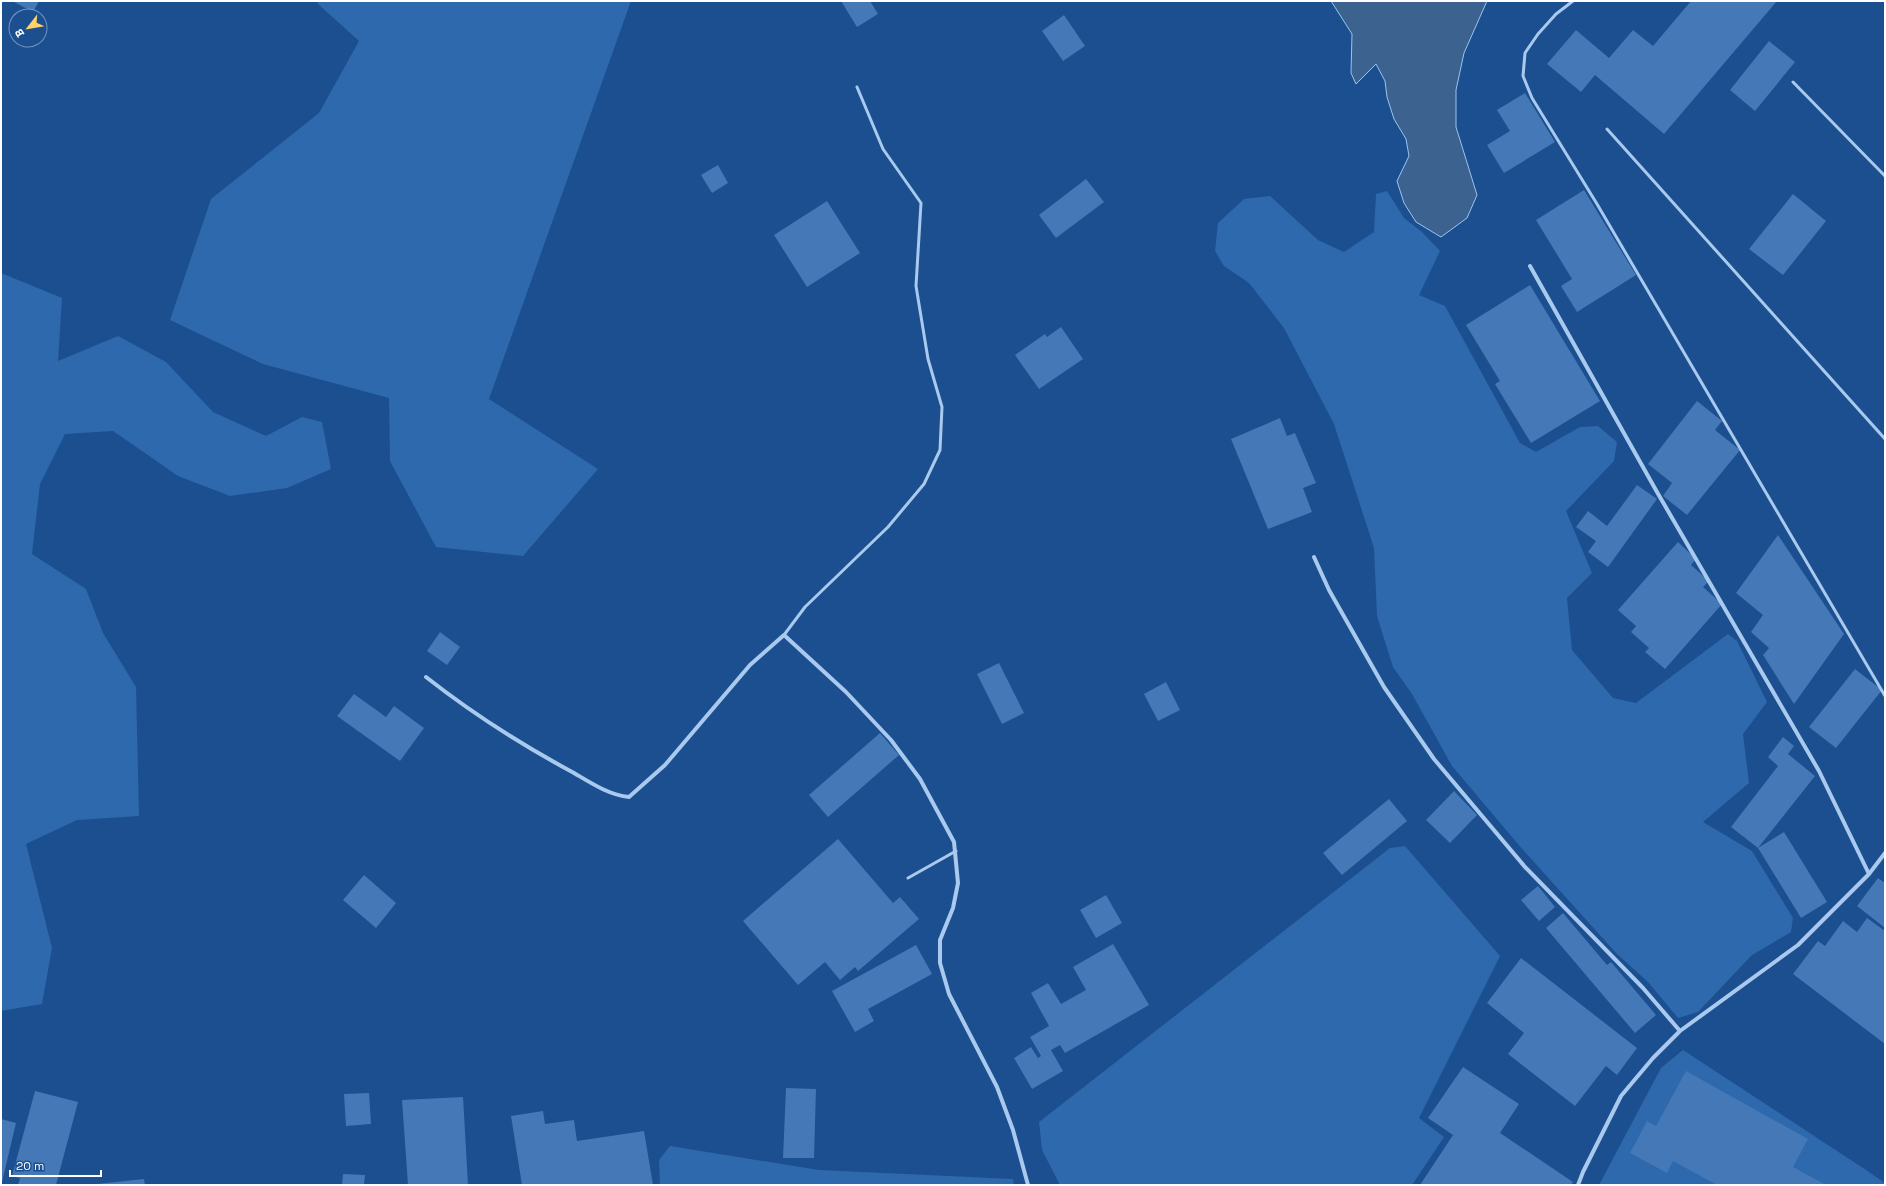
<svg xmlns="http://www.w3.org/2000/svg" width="1886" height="1186" font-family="'Space Grotesk',sans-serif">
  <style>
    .green { fill: #2e69ad }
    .water { fill: #3c6290; stroke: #9cc4f0 }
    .building { fill: #4478b7 }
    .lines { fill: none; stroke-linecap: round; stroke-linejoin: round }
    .lane { stroke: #a9c9ee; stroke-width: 3 }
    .street { stroke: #a9c9ee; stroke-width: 4 }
  </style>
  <rect width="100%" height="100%" fill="#1b4f8f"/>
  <path class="green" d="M 317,1 L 631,1 L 489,399 L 598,469 L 523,556 L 436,547 L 390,461 L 389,398 L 263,364 L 170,320 L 211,199 L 319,113 L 359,41 L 318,4 Z
    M 1387,191 L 1404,218 L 1422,232 L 1440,251 L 1419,295 L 1445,306 L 1520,443 L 1536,452 L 1580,427 L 1598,426 L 1617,442 L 1614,461 L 1566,511 L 1592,573 L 1567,598 L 1572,650 L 1613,698 L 1636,703 L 1728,634 L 1737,641 L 1767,702 L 1743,734 L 1749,783 L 1703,822 L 1752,851 L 1793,918 L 1791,932 L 1752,955 L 1698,1012 L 1678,1018 L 1648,982 L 1617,954 L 1523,850 L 1452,766 L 1412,694 L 1393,667 L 1377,616 L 1374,548 L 1334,424 L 1284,328 L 1249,283 L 1224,266 L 1215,251 L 1218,223 L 1244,199 L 1270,196 L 1318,240 L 1344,252 L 1374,232 L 1376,194 Z
    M 1,273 L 62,298 L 58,361 L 118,336 L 166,362 L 213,412 L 266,436 L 302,417 L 322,422 L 331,469 L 287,488 L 230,496 L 178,476 L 113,431 L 65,434 L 40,484 L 32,554 L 86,589 L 103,633 L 136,687 L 139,816 L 77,820 L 26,844 L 52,948 L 42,1004 L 1,1011 Z
    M 1405,846 L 1500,956 L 1419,1118 L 1444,1137 L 1412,1185 L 1060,1185 L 1042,1150 L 1039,1122 L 1390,848 Z
    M 1683,1050 L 1863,1168 L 1885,1183 L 1885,1185 L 1599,1185 L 1661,1068 Z
    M 670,1146 L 819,1170 L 1013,1179 L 1014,1185 L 660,1185 L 659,1160 Z"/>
  <path class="water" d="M 1331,1 L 1487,1 L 1464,53 L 1456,90 L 1456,127 L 1477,195 L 1467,218 L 1441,237 L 1416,222 L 1404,203 L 1397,181 L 1409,156 L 1406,139 L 1394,119 L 1387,97 L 1385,81 L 1376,64 L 1356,84 L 1351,73 L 1352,34 Z"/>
  <path class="building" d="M 12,1 L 39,1 L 33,12 Z
    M 841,1 L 870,1 L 878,14 L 857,27 Z
    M 1691,1 L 1777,1 L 1664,134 L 1595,75 L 1581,92 L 1547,64 L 1576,30 L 1609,58 L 1633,30 L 1653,46 Z
    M 1064,15 L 1085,46 L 1063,61 L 1042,31 Z
    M 1769,41 L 1795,62 L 1755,111 L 1730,90 Z
    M 1525,93 L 1555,142 L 1504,173 L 1487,145 L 1510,131 L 1497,110 Z
    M 718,165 L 728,183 L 712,193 L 701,175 Z
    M 1086,179 L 1104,202 L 1056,238 L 1039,215 Z
    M 1584,190 L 1636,275 L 1577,312 L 1561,286 L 1572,279 L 1536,220 Z
    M 1793,194 L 1826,221 L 1783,275 L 1749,249 Z
    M 827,201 L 860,253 L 807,287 L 774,235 Z
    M 1530,285 L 1600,401 L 1531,443 L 1495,384 L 1500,381 L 1466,325 Z
    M 1061,327 L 1083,359 L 1039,389 L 1015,355 L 1045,334 L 1047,337 Z
    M 1697,401 L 1722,421 L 1715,430 L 1740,450 L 1687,515 L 1663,496 L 1672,483 L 1648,464 Z
    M 1280,418 L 1287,436 L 1295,433 L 1316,483 L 1303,488 L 1312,512 L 1268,529 L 1231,439 Z
    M 1637,485 L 1657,499 L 1608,567 L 1588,552 L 1596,541 L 1576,527 L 1588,511 L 1607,526 Z
    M 1778,535 L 1844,634 L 1794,704 L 1763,655 L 1769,648 L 1751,632 L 1763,615 L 1736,593 Z
    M 1678,542 L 1696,559 L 1691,565 L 1709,581 L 1703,587 L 1722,604 L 1665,669 L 1645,652 L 1649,648 L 1631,632 L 1636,626 L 1618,610 Z
    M 440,632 L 460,647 L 447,665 L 427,651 Z
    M 999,663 L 1024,713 L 1002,724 L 977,674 Z
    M 1855,669 L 1882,690 L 1836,748 L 1809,727 Z
    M 1166,682 L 1180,710 L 1158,721 L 1144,694 Z
    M 354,694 L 386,717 L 394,706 L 424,728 L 400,761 L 337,716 Z
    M 880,733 L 899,755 L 828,817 L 809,795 Z
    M 1783,737 L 1794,746 L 1788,754 L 1815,776 L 1758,848 L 1731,827 L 1778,766 L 1768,757 Z
    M 1454,791 L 1477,815 L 1450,843 L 1426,820 Z
    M 1389,799 L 1407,821 L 1342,875 L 1323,853 Z
    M 1784,832 L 1827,902 L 1801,918 L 1758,848 Z
    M 838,839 L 893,903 L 900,897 L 919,919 L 858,971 L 855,967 L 840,980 L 825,962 L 798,985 L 743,921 Z
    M 364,875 L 396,903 L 376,928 L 343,900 Z
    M 1878,878 L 1885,883 L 1885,928 L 1857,906 Z
    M 1538,886 L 1555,907 L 1539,921 L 1521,900 Z
    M 1106,895 L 1122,923 L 1096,938 L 1080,910 Z
    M 1563,913 L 1607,965 L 1611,962 L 1656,1015 L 1635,1033 L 1546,928 Z
    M 1867,918 L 1885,931 L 1885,1044 L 1793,974 L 1818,941 L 1825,946 L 1843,921 L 1857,932 Z
    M 1113,944 L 1149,1005 L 1065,1053 L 1060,1045 L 1051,1050 L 1063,1071 L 1032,1089 L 1014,1058 L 1031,1047 L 1038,1058 L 1041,1056 L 1030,1037 L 1049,1026 L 1031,993 L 1048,983 L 1061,1004 L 1086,990 L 1073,967 Z
    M 916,945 L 932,974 L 868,1009 L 874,1021 L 855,1032 L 832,991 Z
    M 1521,958 L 1637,1048 L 1617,1075 L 1606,1066 L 1575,1106 L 1508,1054 L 1524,1033 L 1487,1003 Z
    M 1463,1067 L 1519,1104 L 1500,1133 L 1573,1182 L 1571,1185 L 1420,1185 L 1453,1135 L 1428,1118 Z
    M 1686,1071 L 1808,1139 L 1793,1167 L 1826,1185 L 1717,1185 L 1673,1161 L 1667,1173 L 1630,1153 L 1647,1121 L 1656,1126 Z
    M 786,1088 L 816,1089 L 814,1158 L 783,1158 Z
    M 35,1091 L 78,1102 L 56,1185 L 18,1185 L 20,1178 L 12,1176 Z
    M 369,1093 L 371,1124 L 346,1126 L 344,1094 Z
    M 463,1097 L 468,1185 L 408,1185 L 402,1100 Z
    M 543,1111 L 545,1124 L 574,1120 L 577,1141 L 644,1131 L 653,1185 L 522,1185 L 511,1116 Z
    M 1,1119 L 16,1123 L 2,1182 L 1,1182 Z
    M 343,1174 L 365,1175 L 364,1185 L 342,1185 Z
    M 144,1179 L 145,1185 L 97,1185 L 97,1184 Z"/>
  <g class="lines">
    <path class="lane" d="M 1573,1 L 1556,14 L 1538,34 L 1525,53 L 1523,76 L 1532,98 L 1597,204 L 1885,696
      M 1793,82 L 1885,176
      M 1607,129 L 1885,439
      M 784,635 L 805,607 L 888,527 L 924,484 L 940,450 L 942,407 L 928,359 L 916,286 L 921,203 L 883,149 L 857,87
      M 908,878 L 956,851"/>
    <path class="street" d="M 1530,266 L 1657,492 L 1819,771 L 1869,874
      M 1314,557 L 1329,590 L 1384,687 L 1434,759 L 1525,867 L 1643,988 L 1680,1031
      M 426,677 C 473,714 522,745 574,773 C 591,783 609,795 629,797 L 665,765 L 750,665 L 784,635 L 846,692 L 891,740 L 920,779 L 954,842 L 958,883 L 953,908 L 940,940 L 940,963 L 949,994 L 997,1087 L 1013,1130 L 1028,1185
      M 1578,1185 L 1583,1172 L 1621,1096 L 1653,1058 L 1680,1031 L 1798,945 L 1869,874 L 1885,853"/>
  </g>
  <rect width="1886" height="1186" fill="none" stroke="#ffffff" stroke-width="4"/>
  <g transform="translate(28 28) rotate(239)"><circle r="19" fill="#1b4f8f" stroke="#7695bc"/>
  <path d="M0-3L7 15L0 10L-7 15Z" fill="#ffd166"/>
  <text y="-6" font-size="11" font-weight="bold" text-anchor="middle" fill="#ffffff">B</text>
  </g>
  <path d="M10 1170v6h91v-6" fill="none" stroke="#ffffff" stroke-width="2"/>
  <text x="16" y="1170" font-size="12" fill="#ffffff" stroke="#1b4f8f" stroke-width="3" paint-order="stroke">20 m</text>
</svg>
